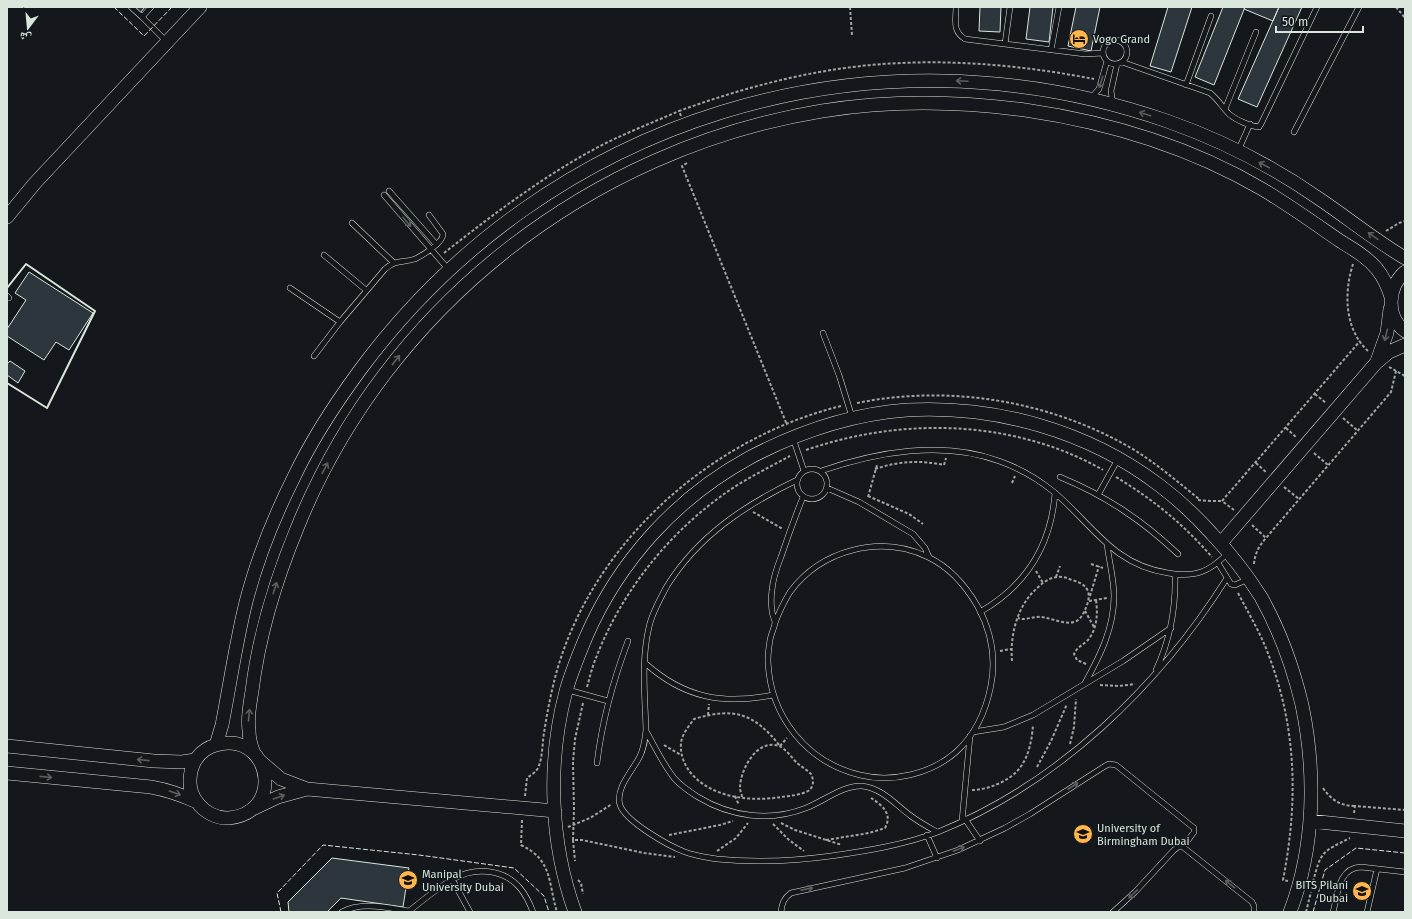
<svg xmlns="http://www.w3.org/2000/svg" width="1412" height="919" font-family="'Fira Sans','Noto Naskh Arabic',sans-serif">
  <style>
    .building { fill: #2c363c; stroke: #d8e6dc }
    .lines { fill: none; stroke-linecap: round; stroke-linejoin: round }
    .service-casing { stroke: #d8e6dc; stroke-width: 6 }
    .tertiary-casing { stroke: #d8e6dc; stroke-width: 14 }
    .path { stroke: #9da8a2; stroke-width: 2; stroke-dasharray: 3 2; stroke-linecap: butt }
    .service { stroke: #14181c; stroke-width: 5 }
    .tertiary { stroke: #14181c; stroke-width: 13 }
    .fence { stroke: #d8e6dc; stroke-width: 1; stroke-dasharray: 5 2; stroke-linecap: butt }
    .wall { stroke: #d8e6dc; stroke-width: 2 }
    .oneway { stroke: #59605f }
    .labels { text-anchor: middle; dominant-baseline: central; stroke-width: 3; stroke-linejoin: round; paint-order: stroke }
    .poi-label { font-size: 11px; fill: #d8e6dc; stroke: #14181c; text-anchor: start }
  </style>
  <rect width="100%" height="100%" fill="#14181c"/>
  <path class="building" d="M 134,7 L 145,7 L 140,13 Z
    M 980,7 L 1001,7 L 1000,32 L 979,31 Z
    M 1030,7 L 1053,7 L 1049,42 L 1026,39 Z
    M 1076,7 L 1100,7 L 1091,51 L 1068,46 Z
    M 1168,7 L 1192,7 L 1171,72 L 1150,66 Z
    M 1223,7 L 1245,7 L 1214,85 L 1195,77 Z
    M 1245,7 L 1279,7 L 1273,21 L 1244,9 Z
    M 1279,7 L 1302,7 L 1257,107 L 1238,99 Z
    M 29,272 L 93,313 L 69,350 L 56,342 L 44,360 L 7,336 L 7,329 L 26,300 L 15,293 Z
    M 10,361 L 25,371 L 18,383 L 7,375 L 7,364 Z
    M 332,858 L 409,868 L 403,907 L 341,898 L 327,912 L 289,912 L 288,902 Z"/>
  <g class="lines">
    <defs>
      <path id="service" d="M 131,7 L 142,17 L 151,7
        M 956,7 C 956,20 952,31 965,39 L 1085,54 L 1103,53
        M 142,17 L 166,41
        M1103 52a12 12 0 1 1 24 0a12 12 0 1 1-24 0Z
        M 1005,44 L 1010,7
        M 1051,50 L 1059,7
        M 1122,62 L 1210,93 C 1218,99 1222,107 1229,114 C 1236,120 1250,126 1259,127 L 1261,124 L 1317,7
        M 1186,85 L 1211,16
        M 1090,99 L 1099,89 L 1107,61
        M 1113,105 L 1111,91 L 1117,64
        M 1225,109 L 1256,32
        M 1294,132 L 1359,7
        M 1238,151 L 1250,124
        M 389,191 L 436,244
        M 384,195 L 449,270
        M 352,223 L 394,263
        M 324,255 L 366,290
        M 290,288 L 340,322
        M 7,296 L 9,298
        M 823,333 L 839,375 L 852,417
        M 314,356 L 340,322 L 385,269 C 397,259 403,263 415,259 C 423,255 443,243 443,234 L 429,215
        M 793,438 L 804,471
        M797 484a15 15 0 1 1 30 0a15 15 0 1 1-30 0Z
        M 821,471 C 876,452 943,440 999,461 C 1019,468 1038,479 1054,492 C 1093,525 1113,565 1168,573 C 1195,578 1209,572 1228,553
        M 1060,477 C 1106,496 1142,520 1178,554
        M 797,480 C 745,505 698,536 667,586 C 660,599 652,613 649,627 C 641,661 645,696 646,730 C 645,740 644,749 639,758 C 632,771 615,789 620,805 C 626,822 669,846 685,852 C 695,856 706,857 717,859 C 755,863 793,861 831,856 C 866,851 904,845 938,832 C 1059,783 1158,687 1227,578
        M 827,488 L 859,502 L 913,534 L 925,548 L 929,557
        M 1098,495 L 1118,459
        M 1218,563 L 1231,584 L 1235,585 L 1248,579
        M 980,612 C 1027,585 1051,546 1055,493
        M 775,623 C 779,612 784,602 790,592 C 821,550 880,534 928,557 C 949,567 966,586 978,607 C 991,631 996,658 991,685 C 986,711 976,734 956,752 C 931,774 892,783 860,775 C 806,762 770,716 768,661 C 768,654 769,646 770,640 C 771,634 774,629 775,623 C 775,619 772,615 772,611 C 771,604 771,597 772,590 C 773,578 777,567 781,557 C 788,536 795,517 803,497
        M 645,663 C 684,698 723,705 773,695
        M 1156,670 C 1170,640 1176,608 1175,574
        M 1085,683 C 1100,656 1114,628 1114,596 C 1114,579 1109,561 1107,544
        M 568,690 L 608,701
        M 646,731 C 655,747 663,764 674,778 C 681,786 690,792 698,797 C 731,817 770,822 806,808 C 824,801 843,785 862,786 C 882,788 896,805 911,816 C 919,822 928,827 937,832
        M 973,732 L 1004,727 L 1033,715 L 1123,661 L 1171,628
        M 597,763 C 602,721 613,681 628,641
        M 965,819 L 980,841
        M 962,821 L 970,736
        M 927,835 L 937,858
        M 452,879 L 470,912
        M 342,912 C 362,901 387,908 409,911
        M 408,912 C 422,901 437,888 453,879 C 474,867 503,868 520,888 C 526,895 530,904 533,912
        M 781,912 C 782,903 784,898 791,893 L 905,868 L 958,850 L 1005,828 L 1030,814 L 1105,766 L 1109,764 L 1116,765 L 1194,828 L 1194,832 L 1183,847
        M 1113,912 L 1135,892 L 1174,850 L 1178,847 L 1183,847 L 1252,902 L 1254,906 L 1254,912
        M 1333,912 C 1338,894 1338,868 1361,867 L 1405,872
        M 1367,912 L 1377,869"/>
      <path id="tertiary" d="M 7,217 L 35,183 L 200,7
        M 1405,272 C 1388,286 1385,317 1405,331
        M 1377,361 L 1387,333 L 1390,309
        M 1221,543 L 1376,363 L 1389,352 L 1405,345
        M 216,745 C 220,744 224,743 228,743 C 272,742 282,813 229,818 C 217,819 204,812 197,802 C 185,787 189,761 205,750 C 208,748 212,746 216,745 L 222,725 C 230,684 236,642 246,602 C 257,559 274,517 294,477 C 312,439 335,404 360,370 C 547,117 870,18 1167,121 C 1221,140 1274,167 1321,200 C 1349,219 1376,241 1405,258
        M 7,746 L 154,761 L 182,762 L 195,760
        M 254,753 C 251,746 249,738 249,730 C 247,717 250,704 252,691 C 259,634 276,579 298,526 C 387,307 589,149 822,111 C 889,100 958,101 1025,110 C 1107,122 1190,147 1262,189 C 1289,205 1314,223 1340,241 C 1353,249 1367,257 1377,269 C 1384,278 1388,287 1391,297
        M 260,761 L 281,779 L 307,789 L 555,811
        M 7,773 L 151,787 C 168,790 182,795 197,802
        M 255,808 L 278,797 L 307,789
        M 1310,821 L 1405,831
        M 575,912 C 550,843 547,762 566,691 C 571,673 579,654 586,637 C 619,561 676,498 749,458 C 798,432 852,414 907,410 C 996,405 1088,431 1159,485 C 1179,500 1196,516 1212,534 C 1230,553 1247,575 1261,597 C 1280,631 1293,667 1302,705 C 1316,772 1315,847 1290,912"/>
    </defs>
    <use href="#service" class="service-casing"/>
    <use href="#tertiary" class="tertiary-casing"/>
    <path class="path" d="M 850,7 L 852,35
      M 1396,7 L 1405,18
      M 681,116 L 679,111 C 750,85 825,66 901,63 C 966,60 1031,67 1094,79
      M 687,163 L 682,166 L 787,425
      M 1386,231 L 1399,223 L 1405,221
      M 444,253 C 495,213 546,174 604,144 C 628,132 654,122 679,111
      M 1353,264 C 1344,292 1344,329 1368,351
      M 1389,367 L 1405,376
      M 1315,394 L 1326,403
      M 857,403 C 951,384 1053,401 1136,451 C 1158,465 1178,482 1199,499
      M 1343,418 L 1358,431
      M 1286,428 L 1297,438
      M 806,450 C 901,417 1014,419 1103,470
      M 1314,453 L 1328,465
      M 1256,463 L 1267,473
      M 875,469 C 899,461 920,460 944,465 L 946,458
      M 1116,477 C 1154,500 1183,524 1212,557
      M 1012,483 L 1015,476
      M 1284,487 L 1299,499
      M 868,496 L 909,514 L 923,524
      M 868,497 L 877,465
      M 1198,500 L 1210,501 L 1222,501
      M 1234,510 L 1222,501 L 1360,341
      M 753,512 L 783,529
      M 1252,525 L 1266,538 L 1391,392 L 1396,371
      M 1091,564 L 1103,568
      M 1254,564 C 1255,553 1259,546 1266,538
      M 1036,571 L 1043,583
      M 1056,577 L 1060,566
      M 1238,593 C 1249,614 1261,634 1269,656 C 1297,730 1298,803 1283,880 L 1288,881
      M 1090,596 L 1099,566
      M 1089,601 L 1107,598
      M 1085,611 L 1094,627
      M 1000,651 L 1011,649
      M 1012,661 C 1010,637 1016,611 1032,593 C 1039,586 1047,578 1057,577 C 1062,576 1067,578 1072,580 C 1091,585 1092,596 1084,612 C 1082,616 1079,621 1074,622 C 1064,625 1052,618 1041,617 C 1033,616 1025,621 1018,618
      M 1086,664 L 1077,660 L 1074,654 C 1077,647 1083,645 1088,640 C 1097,629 1098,614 1096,600
      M 1100,685 L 1119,686 L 1135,684
      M 587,687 C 590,677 592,667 596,658 C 623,587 676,524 739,484 C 756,474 773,465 790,456
      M 583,703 L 575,739 L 573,762 L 574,810 L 573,840 L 582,840 L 644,853 L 675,857
      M 708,715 L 709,704
      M 1070,744 L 1074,727 L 1076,699
      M 664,745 L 681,755
      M 780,746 L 787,738
      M 1037,767 L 1051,741 L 1067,704
      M 1323,788 C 1331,800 1341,806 1355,806
      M 972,790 C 988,790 1009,781 1019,769 C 1029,757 1032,739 1033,725
      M 525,796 L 527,778 C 531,775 536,772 538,768 C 543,757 542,744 544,733 C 547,713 551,693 556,674 C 592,543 711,438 841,406
      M 735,796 L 739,805
      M 742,797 C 742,794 740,791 740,788 C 740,770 757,738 779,746 C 785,748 792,758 797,763 C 802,767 807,770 811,774 C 814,780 814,787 808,791 C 801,795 789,796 781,797 C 751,802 711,798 690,772 C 684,764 680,754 681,743 C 682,734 689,726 694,719 C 734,707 754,713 780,746
      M 1354,813 L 1355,806 L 1405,810
      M 522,820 L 521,845 C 553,860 548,883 557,912
      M 781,823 L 795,830 L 842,845
      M 773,824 L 789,840 L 804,851
      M 568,827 L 590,818 L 612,804
      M 669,835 L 720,825 L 733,821
      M 573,840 L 575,861
      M 826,840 L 869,833 L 885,828 C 893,814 882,805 871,798
      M 717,851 L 736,838 L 748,823
      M 578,880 L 581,883 L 583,894
      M 1313,882 C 1321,851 1322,852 1350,838
      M 1306,912 L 1311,892"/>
    <use href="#service" class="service"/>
    <use href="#tertiary" class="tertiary"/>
    <path class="fence" d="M 114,7 L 144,36 L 172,7
      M 281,912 L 277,893 L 323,845 L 419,855 L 514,868 L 544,896 L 549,912
      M 1313,912 L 1325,870 L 1356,848 L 1405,853"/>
    <path class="wall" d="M 7,288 L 26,264 L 95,311 L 47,408 L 7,383"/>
  </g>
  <defs><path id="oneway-shaft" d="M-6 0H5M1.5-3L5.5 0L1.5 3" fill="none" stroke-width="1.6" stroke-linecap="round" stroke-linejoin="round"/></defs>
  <g class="oneway">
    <use href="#oneway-shaft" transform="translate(962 81) rotate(-177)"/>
    <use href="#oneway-shaft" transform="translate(1101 82) rotate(107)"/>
    <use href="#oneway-shaft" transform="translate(1145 114) rotate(-162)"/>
    <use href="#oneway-shaft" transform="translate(1264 165) rotate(-152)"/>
    <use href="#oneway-shaft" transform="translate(407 222) rotate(49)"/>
    <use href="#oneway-shaft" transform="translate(1373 236) rotate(-145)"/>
    <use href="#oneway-shaft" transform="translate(1386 335) rotate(104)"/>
    <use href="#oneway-shaft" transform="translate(396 360) rotate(-52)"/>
    <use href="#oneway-shaft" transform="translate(325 468) rotate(-62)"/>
    <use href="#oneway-shaft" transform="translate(275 588) rotate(-72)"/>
    <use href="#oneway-shaft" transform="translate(249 715) rotate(-85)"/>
    <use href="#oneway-shaft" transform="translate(143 760) rotate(-174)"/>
    <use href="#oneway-shaft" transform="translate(46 777) rotate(6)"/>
    <use href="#oneway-shaft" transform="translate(1073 786) rotate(-33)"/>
    <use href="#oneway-shaft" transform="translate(175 793) rotate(19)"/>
    <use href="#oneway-shaft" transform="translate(279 797) rotate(-20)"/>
    <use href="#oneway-shaft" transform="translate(959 849) rotate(-22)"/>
    <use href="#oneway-shaft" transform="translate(1230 884) rotate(-141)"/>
    <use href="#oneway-shaft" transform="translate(807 889) rotate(-11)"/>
    <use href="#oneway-shaft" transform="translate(1133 894) rotate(136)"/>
  </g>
  <defs>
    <symbol id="hotel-disc" viewBox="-11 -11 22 22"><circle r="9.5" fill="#ffb74d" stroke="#14181c"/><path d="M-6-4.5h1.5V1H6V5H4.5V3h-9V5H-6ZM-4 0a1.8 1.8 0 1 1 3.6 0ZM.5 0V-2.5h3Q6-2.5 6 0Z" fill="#111"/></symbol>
    <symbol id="university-disc" viewBox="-11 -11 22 22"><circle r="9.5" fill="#ffb74d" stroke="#14181c"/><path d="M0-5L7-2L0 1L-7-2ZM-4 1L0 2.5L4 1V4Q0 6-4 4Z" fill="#111"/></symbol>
  </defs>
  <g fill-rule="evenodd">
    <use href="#hotel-disc" x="1068" y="28" width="22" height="22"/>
    <use href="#university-disc" x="1072" y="823" width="22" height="22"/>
    <use href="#university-disc" x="397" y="869" width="22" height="22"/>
    <use href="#university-disc" x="1351" y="880" width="22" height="22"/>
  </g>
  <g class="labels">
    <g class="poi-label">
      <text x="1093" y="39">Vogo Grand</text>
      <text x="1097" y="828">University of<tspan x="1097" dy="13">Birmingham Dubai</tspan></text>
      <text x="422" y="874">Manipal<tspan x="422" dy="13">University Dubai</tspan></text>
      <text x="1348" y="885" text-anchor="end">BITS Pilani<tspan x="1348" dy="13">Dubai</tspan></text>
    </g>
  </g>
  <rect width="1412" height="919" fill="none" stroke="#d8e6dc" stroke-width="16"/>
  <g transform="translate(28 28) rotate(196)" stroke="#14181c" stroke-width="3" paint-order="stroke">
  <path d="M0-3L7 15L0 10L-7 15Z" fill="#d8e6dc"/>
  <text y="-6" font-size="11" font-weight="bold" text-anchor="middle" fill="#d8e6dc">ش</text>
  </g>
  <path d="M1276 26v6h87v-6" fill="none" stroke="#d8e6dc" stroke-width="2"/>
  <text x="1282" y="26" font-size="12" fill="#d8e6dc" stroke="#14181c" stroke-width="3" paint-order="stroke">50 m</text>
</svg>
